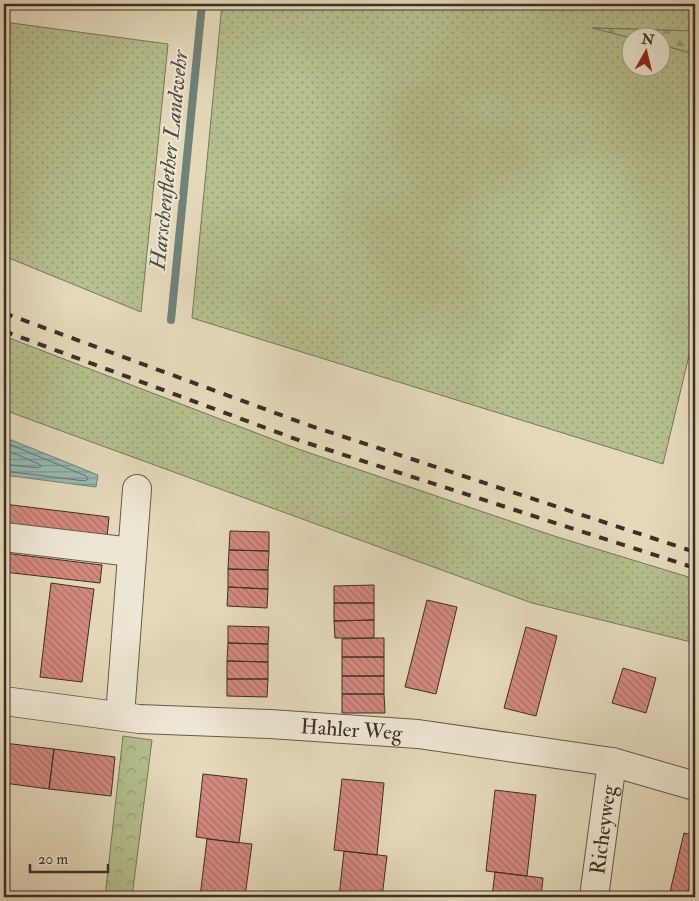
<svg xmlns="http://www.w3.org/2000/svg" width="699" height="901" font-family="'IM FELL Double Pica',serif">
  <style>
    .grass { fill: url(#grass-dots); stroke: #78775b }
    .forest { fill: url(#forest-firs); stroke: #78775b }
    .park { fill: url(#park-crowns); stroke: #78775b }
    .water { fill: url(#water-rules); stroke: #71827a }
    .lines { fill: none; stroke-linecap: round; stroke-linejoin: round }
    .shore { stroke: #68746c; stroke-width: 1 }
    .stream { stroke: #71827a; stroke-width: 8 }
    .building { fill: url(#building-back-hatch); stroke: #3c2f27 }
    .minor-casing { stroke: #665a4c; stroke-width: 30 }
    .minor { stroke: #ede6d2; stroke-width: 28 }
    .rail { stroke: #3c2f27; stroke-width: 4; stroke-dasharray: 9 9; stroke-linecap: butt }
    .labels { text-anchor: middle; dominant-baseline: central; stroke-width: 4.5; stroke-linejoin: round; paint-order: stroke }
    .street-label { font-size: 21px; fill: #3c2f27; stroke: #ede6d2 }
    .water-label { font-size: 22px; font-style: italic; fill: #4e4b43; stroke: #ede6d2 }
  </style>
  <defs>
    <pattern id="grass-dots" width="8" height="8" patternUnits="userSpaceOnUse" patternTransform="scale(1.25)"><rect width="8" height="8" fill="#b5bf8f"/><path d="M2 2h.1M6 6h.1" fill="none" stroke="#949c75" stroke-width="1.8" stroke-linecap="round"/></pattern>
    <pattern id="forest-firs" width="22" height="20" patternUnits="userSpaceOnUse" patternTransform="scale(1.25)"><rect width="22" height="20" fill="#b5bf8f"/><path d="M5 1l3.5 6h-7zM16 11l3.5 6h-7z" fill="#949c75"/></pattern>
    <pattern id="park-crowns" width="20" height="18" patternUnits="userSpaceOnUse" patternTransform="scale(1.25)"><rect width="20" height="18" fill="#b5bf8f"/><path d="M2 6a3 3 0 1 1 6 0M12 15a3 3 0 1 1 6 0" fill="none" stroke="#949c75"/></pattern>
    <pattern id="water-rules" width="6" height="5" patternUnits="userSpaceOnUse" patternTransform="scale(1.25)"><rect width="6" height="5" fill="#95bab2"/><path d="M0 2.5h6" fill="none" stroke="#7b9891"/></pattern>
    <pattern id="building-back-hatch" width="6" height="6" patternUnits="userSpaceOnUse" patternTransform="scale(1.25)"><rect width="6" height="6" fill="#d3897f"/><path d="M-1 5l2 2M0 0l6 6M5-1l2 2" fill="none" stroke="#ac7068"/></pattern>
  </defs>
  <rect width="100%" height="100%" fill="#e4d9ba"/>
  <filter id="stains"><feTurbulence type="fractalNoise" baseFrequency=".004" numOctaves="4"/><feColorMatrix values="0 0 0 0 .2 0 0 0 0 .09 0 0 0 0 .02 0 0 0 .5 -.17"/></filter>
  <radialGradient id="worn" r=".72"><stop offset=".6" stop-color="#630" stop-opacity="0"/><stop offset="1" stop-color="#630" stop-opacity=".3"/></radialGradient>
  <path class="grass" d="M 222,4 L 695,4 L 695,31 L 595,28 L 631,38 L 632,68 L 662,68 L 662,45 L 695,54 L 695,331 L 663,464 L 192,318 Z
    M 4,22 L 168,44 L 141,312 L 4,256 Z
    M 4,336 L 298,449 L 554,536 L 695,579 L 695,643 L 532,603 L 4,410 Z"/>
  <path class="forest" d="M 592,28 L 695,31 L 695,54 L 662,45 L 662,38 L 631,38 Z"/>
  <path class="park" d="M 123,736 L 152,740 L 132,897 L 105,897 Z"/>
  <path class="water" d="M 4,437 L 98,475 L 96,487 L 4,475 Z"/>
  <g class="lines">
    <path class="shore" d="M 4,442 L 86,476 L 88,479 L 85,481 L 4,471
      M 4,449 L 39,464 L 41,466 L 38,468 L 4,464"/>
    <path class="stream" d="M 171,320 L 202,4"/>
  </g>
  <path class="building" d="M 4,504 L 109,517 L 107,537 L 4,524 Z
    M 230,531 L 269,532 L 269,551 L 229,550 Z
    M 229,550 L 269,551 L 268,570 L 228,569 Z
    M 4,553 L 102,565 L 100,583 L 4,572 Z
    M 228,569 L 268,570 L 268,589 L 228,587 Z
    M 51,583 L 94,589 L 82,682 L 40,677 Z
    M 374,585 L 374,603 L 334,603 L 334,586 Z
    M 228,587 L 268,589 L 267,608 L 227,606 Z
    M 427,600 L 457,607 L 436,694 L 405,687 Z
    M 334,603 L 374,603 L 374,620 L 334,621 Z
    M 374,620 L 374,638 L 335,638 L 334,621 Z
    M 228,626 L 269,627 L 268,644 L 228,643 Z
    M 526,627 L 557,636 L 536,716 L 504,708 Z
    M 374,638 L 384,638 L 384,657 L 342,657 L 342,639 Z
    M 228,643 L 268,644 L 268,662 L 227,661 Z
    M 342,657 L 384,657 L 384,676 L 342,676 Z
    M 227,661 L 268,662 L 268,679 L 227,679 Z
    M 623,668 L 656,678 L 646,713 L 612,703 Z
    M 342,676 L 384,676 L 384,694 L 342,694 Z
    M 227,679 L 268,679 L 267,697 L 227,696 Z
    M 342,694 L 384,694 L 385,713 L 342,713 Z
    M 4,743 L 54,749 L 49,789 L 4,783 Z
    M 54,749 L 115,757 L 111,796 L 49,789 Z
    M 203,774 L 247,779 L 239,843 L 196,837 Z
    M 342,779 L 384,783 L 377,855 L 334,850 Z
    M 495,790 L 536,795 L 527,876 L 486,871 Z
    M 684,833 L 695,836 L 695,897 L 669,896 Z
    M 207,839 L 252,844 L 245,897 L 200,897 Z
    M 344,851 L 387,856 L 382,897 L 339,897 Z
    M 495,872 L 543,878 L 541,897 L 492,897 Z"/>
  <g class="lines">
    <defs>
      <g id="minor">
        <path d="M 4,537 L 132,552"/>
        <path id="s1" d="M 4,701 L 139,719 L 270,724 L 418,734 L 612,762 L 695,786"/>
        <path d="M 120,716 L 137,489"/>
        <path id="s2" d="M 594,897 L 612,762"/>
      </g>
    </defs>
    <use href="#minor" class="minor-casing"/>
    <use href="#minor" class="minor"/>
    <path class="rail" d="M 4,313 L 308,425 L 695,552
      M 4,331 L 301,441 L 695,568"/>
  </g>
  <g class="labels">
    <g class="street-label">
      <text stroke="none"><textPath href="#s1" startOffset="349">Hahler Weg</textPath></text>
      <text stroke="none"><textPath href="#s2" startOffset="68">Richeyweg</textPath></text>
    </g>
    <g class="water-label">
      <text transform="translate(169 160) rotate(-84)">Harschenflether Landwehr</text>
    </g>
  </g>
  <rect width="699" height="901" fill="none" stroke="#e4d9ba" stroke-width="20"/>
  <rect x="5" y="5" width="689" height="891" fill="none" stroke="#3c2f27" stroke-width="2.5"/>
  <rect x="10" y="10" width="679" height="881" fill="none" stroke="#3c2f27"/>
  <g transform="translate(646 52) rotate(8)"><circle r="24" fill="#ede6d2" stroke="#a69d8e"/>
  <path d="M0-4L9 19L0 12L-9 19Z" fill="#8f2418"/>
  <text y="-8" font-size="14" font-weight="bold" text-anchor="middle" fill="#3c2f27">N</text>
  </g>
  <path d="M30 864v8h78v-8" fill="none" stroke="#3c2f27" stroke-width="2.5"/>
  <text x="38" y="864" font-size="15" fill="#3c2f27" stroke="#ede6d2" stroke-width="4" paint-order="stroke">20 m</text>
  <rect width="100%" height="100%" filter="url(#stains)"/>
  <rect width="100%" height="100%" fill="url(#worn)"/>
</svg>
